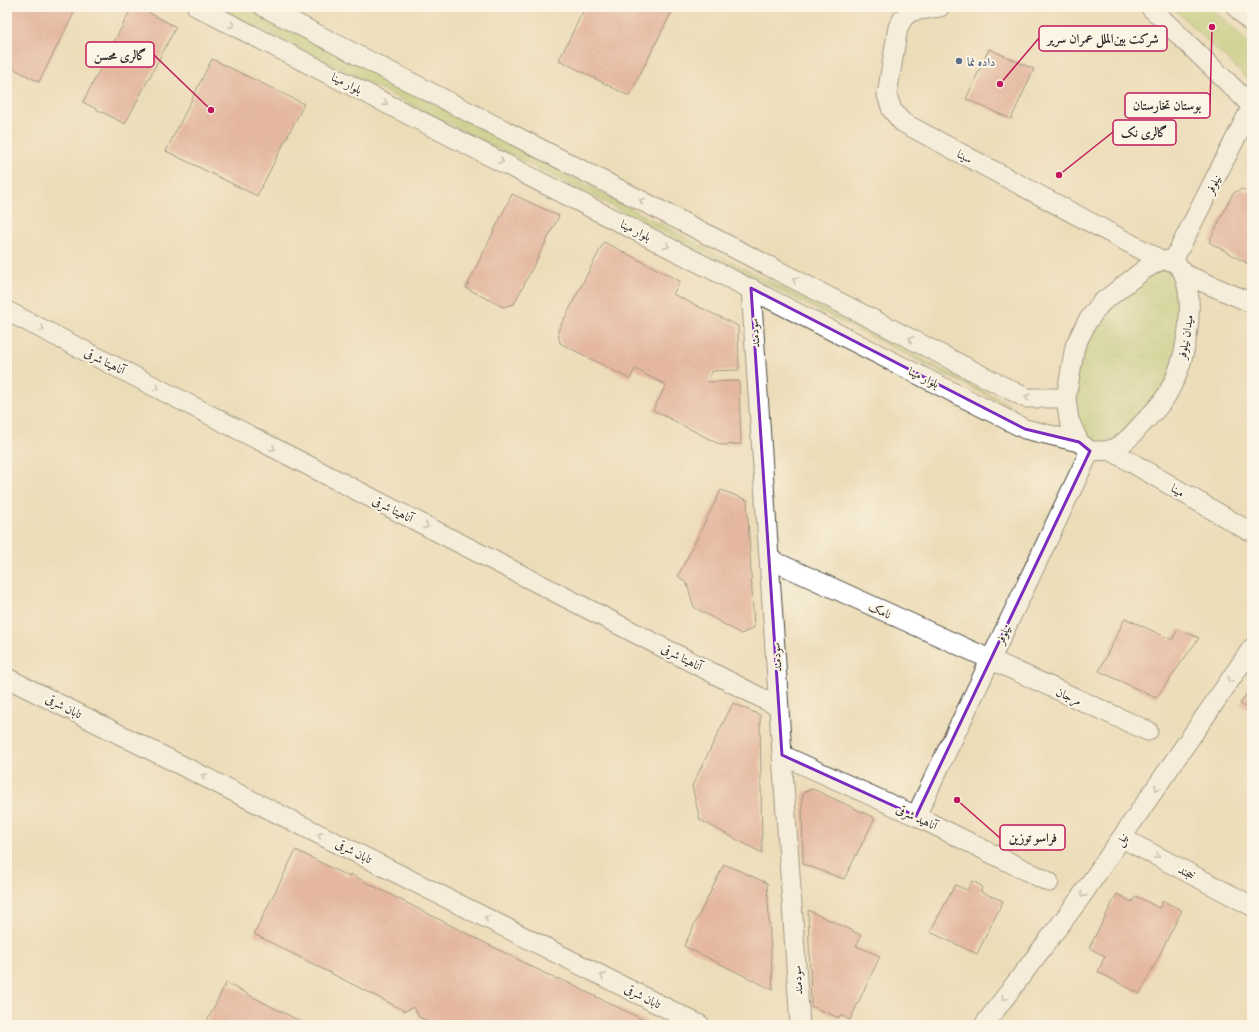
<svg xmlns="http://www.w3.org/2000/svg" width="1259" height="1032" font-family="'Gentium Book Plus',Amiri,serif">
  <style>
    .grass { fill: url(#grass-tufts); stroke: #6c784b }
    .green { fill: #aec66b; stroke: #6c784b }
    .building { fill: url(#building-back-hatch) }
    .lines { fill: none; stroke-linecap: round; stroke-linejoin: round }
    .minor-casing { stroke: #484640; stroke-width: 21 }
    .minor { stroke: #fff; stroke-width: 19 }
    .oneway { stroke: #a0a0a0 }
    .marked { fill: none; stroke: #7b2cbf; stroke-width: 3; stroke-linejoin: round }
    .service-dot { fill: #5c6f8a; stroke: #fcf5e5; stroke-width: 1.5 }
    .labels { text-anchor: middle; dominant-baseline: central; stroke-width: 4; stroke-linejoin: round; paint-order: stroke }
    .service-label { font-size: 12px; font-weight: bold; fill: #4e5e75; stroke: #fcf5e5; text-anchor: start }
    .street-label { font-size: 12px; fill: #2b2b2b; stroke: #fcf5e5 }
    .leader { fill: none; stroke: #c2185b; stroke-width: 1.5 }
    .callout-dot { fill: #c2185b; stroke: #fcf5e5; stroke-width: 1.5 }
    .callout { fill: #fcf5e5; stroke: #c2185b; stroke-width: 1.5 }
    .callout-label { font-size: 13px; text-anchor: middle; font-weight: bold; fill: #2b2b2b }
  </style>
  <defs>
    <pattern id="grass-tufts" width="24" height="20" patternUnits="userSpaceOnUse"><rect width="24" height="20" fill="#aec66b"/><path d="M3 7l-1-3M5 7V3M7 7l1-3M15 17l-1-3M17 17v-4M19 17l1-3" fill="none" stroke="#96aa5d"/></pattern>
    <pattern id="building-back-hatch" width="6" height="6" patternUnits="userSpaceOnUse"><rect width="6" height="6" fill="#e18e86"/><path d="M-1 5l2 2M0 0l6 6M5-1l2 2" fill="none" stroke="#b7746e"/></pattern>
  </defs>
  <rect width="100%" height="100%" fill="#fcf5e5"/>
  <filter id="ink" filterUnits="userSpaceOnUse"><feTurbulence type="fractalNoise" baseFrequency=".025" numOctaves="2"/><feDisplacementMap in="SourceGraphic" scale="8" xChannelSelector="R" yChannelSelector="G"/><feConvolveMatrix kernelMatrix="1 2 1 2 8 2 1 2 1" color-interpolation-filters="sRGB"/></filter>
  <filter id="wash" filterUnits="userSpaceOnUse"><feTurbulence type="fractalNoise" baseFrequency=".012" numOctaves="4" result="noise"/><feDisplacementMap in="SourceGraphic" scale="16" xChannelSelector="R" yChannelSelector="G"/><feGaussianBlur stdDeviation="0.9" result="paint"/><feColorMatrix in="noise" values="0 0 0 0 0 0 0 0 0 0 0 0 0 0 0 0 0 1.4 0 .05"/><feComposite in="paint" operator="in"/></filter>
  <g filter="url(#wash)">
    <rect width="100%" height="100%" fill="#ecddb9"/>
    <path class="grass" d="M 218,7 L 247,7 L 430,102 L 722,257 L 1005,402 L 1012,408 Z
      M 1164,269 L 1171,269 L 1179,284 L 1182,330 L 1167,385 L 1126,433 L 1100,444 L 1087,440 L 1079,425 L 1073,397 L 1082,349 L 1094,326 L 1109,308 L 1150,275 Z"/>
    <path class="green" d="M 1172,7 L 1211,7 L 1252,47 L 1252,83 Z"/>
    <g id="blocks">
      <path class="building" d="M 7,7 L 77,7 L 39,82 L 7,65 Z
        M 132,7 L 138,7 L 176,27 L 125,124 L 83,102 Z
        M 585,7 L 674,7 L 629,96 L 559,60 Z
        M 989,49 L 1034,69 L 1011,119 L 966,99 Z
        M 212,59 L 304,104 L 257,196 L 166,151 Z
        M 1242,189 L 1252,193 L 1252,266 L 1209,242 L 1233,193 Z
        M 512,194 L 559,216 L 514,304 L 503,307 L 466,288 Z
        M 604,242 L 680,281 L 673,294 L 738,326 L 739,370 L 712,371 L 708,382 L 739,381 L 741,444 L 721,445 L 653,410 L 666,385 L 635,369 L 630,379 L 560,343 L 558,331 Z
        M 721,490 L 747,500 L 754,628 L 741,634 L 694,607 L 687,584 L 678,576 Z
        M 1125,618 L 1172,640 L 1178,629 L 1199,638 L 1156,698 L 1099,671 Z
        M 1252,685 L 1252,710 L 1240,704 Z
        M 733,703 L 760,715 L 762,853 L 700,820 L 692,786 Z
        M 813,789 L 875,818 L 844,879 L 803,864 L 802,799 L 804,792 Z
        M 296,850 L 349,877 L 350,874 L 556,979 L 560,979 L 654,1025 L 435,1025 L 419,1017 L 414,1007 L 405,1011 L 254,934 Z
        M 724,864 L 767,883 L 773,990 L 684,946 Z
        M 972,881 L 982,886 L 981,892 L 1003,901 L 977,954 L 930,932 L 955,885 L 967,890 Z
        M 1117,894 L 1132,902 L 1136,896 L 1159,908 L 1163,901 L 1182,910 L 1140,994 L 1098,972 L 1105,956 L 1089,948 Z
        M 808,910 L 861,935 L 856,946 L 880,956 L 850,1020 L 840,1015 L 839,1018 L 811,1006 Z
        M 226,983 L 280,1011 L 309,1025 L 205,1025 Z"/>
    </g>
  </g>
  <g filter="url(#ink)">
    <use href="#blocks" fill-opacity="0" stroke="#484640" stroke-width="1"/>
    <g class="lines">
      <defs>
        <path id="minor" d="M 197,7 L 1025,429 L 1079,442
          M 264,7 L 1026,398 L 1066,398
          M 940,7 L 912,11 L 904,17 L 898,27 L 887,95 L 892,110 L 902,122 L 1161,260
          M 1150,7 L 1252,106
          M 1236,7 L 1252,23
          M 1161,260 L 1173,261 C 1177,265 1183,270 1184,275 C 1196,308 1186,361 1169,391 C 1163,403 1152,414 1142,424 C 1133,434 1122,447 1109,450 C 1103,451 1096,451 1090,451 L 1079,442 L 1069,420 L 1066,398 L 1075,346 L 1087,322 L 1101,303 L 1145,269 Z
          M 1173,261 L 1252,106
          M 1184,274 L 1252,303
          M 751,288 L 800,1025
          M 7,311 L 779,707
          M 1110,450 L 1247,530
          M 769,559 L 1148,731
          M 7,678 L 700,1025
          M 782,755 L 916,816 L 1049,882
          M 916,816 L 1090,451
          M 1122,838 L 1252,906
          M 984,1025 L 1078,901 L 1252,648"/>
      </defs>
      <use href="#minor" class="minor-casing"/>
      <use href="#minor" class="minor"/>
    </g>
    <defs><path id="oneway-chevron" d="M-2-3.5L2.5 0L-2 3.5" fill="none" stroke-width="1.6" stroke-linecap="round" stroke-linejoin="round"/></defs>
    <g class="oneway">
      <use href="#oneway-chevron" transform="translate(232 25) rotate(27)"/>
      <use href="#oneway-chevron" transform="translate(385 103) rotate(27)"/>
      <use href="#oneway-chevron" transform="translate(501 161) rotate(27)"/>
      <use href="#oneway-chevron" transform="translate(642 201) rotate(-153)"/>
      <use href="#oneway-chevron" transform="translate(667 246) rotate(27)"/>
      <use href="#oneway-chevron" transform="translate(795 280) rotate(-153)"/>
      <use href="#oneway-chevron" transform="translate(42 329) rotate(27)"/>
      <use href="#oneway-chevron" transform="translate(911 339) rotate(-153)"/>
      <use href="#oneway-chevron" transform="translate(157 388) rotate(27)"/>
      <use href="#oneway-chevron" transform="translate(1027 397) rotate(-167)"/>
      <use href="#oneway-chevron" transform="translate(273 448) rotate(27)"/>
      <use href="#oneway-chevron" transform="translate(426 526) rotate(27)"/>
      <use href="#oneway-chevron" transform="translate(1230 680) rotate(124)"/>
      <use href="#oneway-chevron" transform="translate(204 776) rotate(-153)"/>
      <use href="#oneway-chevron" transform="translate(1157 788) rotate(124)"/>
      <use href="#oneway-chevron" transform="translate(320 835) rotate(-153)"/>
      <use href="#oneway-chevron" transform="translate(1157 856) rotate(28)"/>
      <use href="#oneway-chevron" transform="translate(1083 895) rotate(125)"/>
      <use href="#oneway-chevron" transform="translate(487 918) rotate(-153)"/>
      <use href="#oneway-chevron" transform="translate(603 976) rotate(-153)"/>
      <use href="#oneway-chevron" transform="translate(1004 998) rotate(127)"/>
    </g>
  </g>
  <path d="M0 0H1259V1032H0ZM 751,288 L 1025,429 L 1079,442 L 1090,451 L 916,816 L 782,755 Z" fill="#ecddb9" fill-opacity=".55" fill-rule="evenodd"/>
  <path class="marked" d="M 751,288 L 1025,429 L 1079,442 L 1090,451 L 916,816 L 782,755 Z"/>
  <circle class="service-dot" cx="959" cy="61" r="4"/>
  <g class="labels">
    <g class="service-label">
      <text x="967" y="61">داده نما</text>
    </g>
    <g class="street-label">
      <text transform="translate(347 83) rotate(27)">بلوار مینا</text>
      <text transform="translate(965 156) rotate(28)">سینا</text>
      <text transform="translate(1213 184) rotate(-63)">نیلوفر</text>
      <text transform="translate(636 230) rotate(27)">بلوار مینا</text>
      <text transform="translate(754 333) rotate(-94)">سودمند</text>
      <text transform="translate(1185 337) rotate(-80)">میدان نیلوفر</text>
      <text transform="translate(105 361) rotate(27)">آناهیتا شرقی</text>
      <text transform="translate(924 377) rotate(27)">بلوار مینا</text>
      <text transform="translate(1178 490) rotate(30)">مینا</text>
      <text transform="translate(393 509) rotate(27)">آناهیتا شرقی</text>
      <text transform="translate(880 610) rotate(25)">نامک</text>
      <text transform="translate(1003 634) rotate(-64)">نیلوفر</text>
      <text transform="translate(682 657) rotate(27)">آناهیتا شرقی</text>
      <text transform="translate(776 657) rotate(-94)">سودمند</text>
      <text transform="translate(1069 696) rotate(24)">مرجان</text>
      <text transform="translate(64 706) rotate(27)">تابان شرقی</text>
      <text transform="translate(917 817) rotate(25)">آناهید شرقی</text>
      <text transform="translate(1121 839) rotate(-55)">نیل</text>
      <text transform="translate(354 851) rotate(27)">تابان شرقی</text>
      <text transform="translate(1187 872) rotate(28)">خجند</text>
      <text transform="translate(797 980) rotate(-94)">سودمند</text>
      <text transform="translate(643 996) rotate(27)">تابان شرقی</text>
    </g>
  </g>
  <path class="leader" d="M1000 84L1039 38M211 110L154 55M1212 27L1210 105M1059 175L1113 132M957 800L1000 838"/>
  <g class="callout-dot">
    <circle cx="1000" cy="84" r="4"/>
    <circle cx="211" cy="110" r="4"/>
    <circle cx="1212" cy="27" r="4"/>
    <circle cx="1059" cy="175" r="4"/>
    <circle cx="957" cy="800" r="4"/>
  </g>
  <g class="callout">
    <rect x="1039" y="26" width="128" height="25" rx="4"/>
    <rect x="86" y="42" width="68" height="25" rx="4"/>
    <rect x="1125" y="93" width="85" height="25" rx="4"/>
    <rect x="1113" y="120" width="63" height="25" rx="4"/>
    <rect x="1000" y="825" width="65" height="25" rx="4"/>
  </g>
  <g class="callout-label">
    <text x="1103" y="43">شرکت بین‌الملل عمران سریر</text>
    <text x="120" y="60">گالری محسن</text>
    <text x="1167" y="110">بوستان تخارستان</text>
    <text x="1144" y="137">گالری نک</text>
    <text x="1033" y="842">فراسو توزین</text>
  </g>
  <rect width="1259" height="1032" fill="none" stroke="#fcf5e5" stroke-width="24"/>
</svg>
